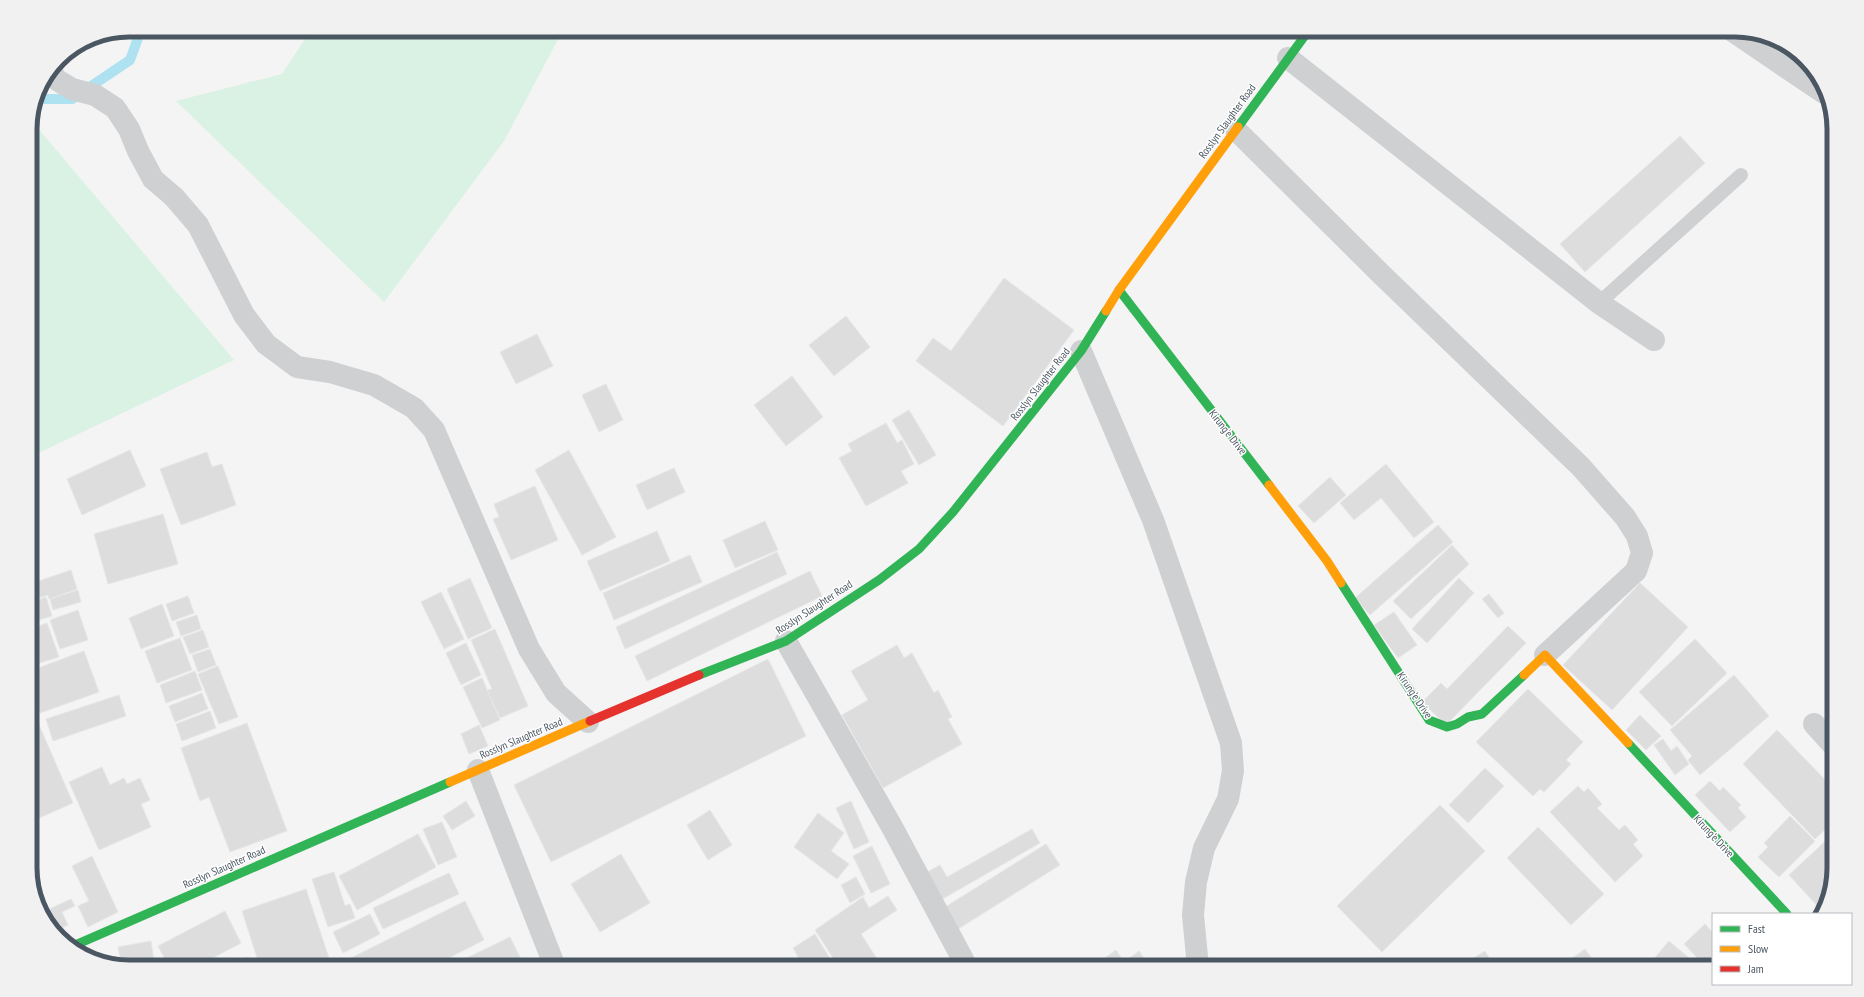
<svg xmlns="http://www.w3.org/2000/svg" width="1864" height="997" font-family="'PT Sans Narrow',sans-serif">
<style>
.green{fill:#d9f2e3}
.lines{fill:none;stroke-linecap:round;stroke-linejoin:round}
.stream{stroke:#aee2f0;stroke-width:10}
.building{fill:#ddddde;stroke:#e5e6e7}
.lane{stroke:#ced0d2;stroke-width:14}
.street{stroke:#ced0d2;stroke-width:22}
.fast{stroke:#30b455;stroke-width:9}
.slow{stroke:#ff9f0a;stroke-width:9}
.jam{stroke:#e5322d;stroke-width:9}
.labels{text-anchor:middle;dominant-baseline:central;stroke-width:3;stroke-linejoin:round;paint-order:stroke}
.street-label{font-size:11px;fill:#4a5661;stroke:#fff}
.rim{fill:none;stroke:#4a5661;stroke-width:5}
</style>
<rect width="100%" height="100%" fill="#f4f4f4"/>
<!-- green -->
<path class="green" d="M311,30H563L504,141L384,302L176,101L282,74Z
M31,120L234,360L30,457V123Z"/>
<g class="lines">
<!-- stream -->
<path class="stream" d="M36,99H72L130,60L141,30"/>
</g>
<!-- building -->
<path class="building" d="M1680,136L1705,163L1585,272L1560,244Z
M1004,278L1074,330L1003,426L916,361L933,338L951,351Z
M846,316L870,347L834,376L809,345Z
M537,334L553,366L516,384L500,352Z
M792,376L823,417L786,446L754,405Z
M606,384L623,420L599,432L582,395Z
M909,410L936,455L919,465L892,420Z
M886,423L897,443L902,440L914,464L901,471L908,483L866,506L839,458L852,451L848,444Z
M130,450L146,486L82,515L67,479Z
M569,450L616,537L582,555L535,470Z
M207,452L212,467L222,464L236,505L181,525L160,469Z
M1386,464L1434,522L1414,538L1381,498L1354,520L1340,503Z
M674,468L685,492L647,510L636,485Z
M1330,477L1346,495L1314,523L1298,506Z
M535,486L558,540L511,560L493,519L499,517L494,504Z
M163,514L178,564L108,584L94,534Z
M765,521L778,550L735,568L723,540Z
M1438,525L1453,542L1370,615L1355,598Z
M657,531L670,561L600,591L587,561Z
M1452,545L1469,564L1411,619L1393,601Z
M777,552L787,574L625,649L616,627Z
M690,555L702,582L614,620L603,593Z
M71,570L77,589L49,599L48,595L30,601V584Z
M810,571L822,596L647,681L635,656Z
M470,578L492,628L468,639L447,589Z
M1459,578L1474,593L1427,643L1412,629Z
M1640,583L1688,627L1612,710L1563,665Z
M78,590L81,602L53,610L50,599Z
M441,592L464,639L444,649L421,602Z
M1489,594L1504,613L1498,618L1482,599Z
M188,596L194,613L172,621L166,604Z
M46,597L52,616L30,623V603Z
M162,604L174,636L141,649L129,618Z
M78,610L88,640L60,649L50,620Z
M1394,612L1417,645L1398,658L1374,625Z
M197,615L201,629L181,636L176,622Z
M47,623L59,657L30,666V629Z
M1508,626L1526,643L1446,725L1422,702L1441,683L1447,689Z
M495,629L528,706L500,718L487,690L492,689L471,640Z
M203,630L209,647L190,654L183,637Z
M180,638L192,670L157,683L145,651Z
M1695,639L1727,673L1672,726L1639,692Z
M466,643L481,675L461,685L446,653Z
M897,645L904,658L912,653L934,693L938,690L952,717L948,719L962,744L883,788L842,715L868,700L851,671Z
M210,649L216,665L198,672L192,655Z
M84,651L99,692L40,713L30,686V671Z
M768,659L806,736L551,862L514,785Z
M218,666L238,717L219,724L198,674Z
M195,671L202,690L166,703L160,685Z
M1734,675L1769,716L1700,775L1688,760L1692,756L1670,730Z
M482,678L500,720L482,728L463,687Z
M1528,689L1583,742L1566,760L1571,764L1544,792L1540,789L1533,796L1476,742Z
M202,693L208,709L175,722L169,706Z
M119,695L126,716L53,741L46,719Z
M30,704L73,803L30,822Z
M210,711L216,728L182,741L176,724Z
M1640,715L1661,736L1646,750L1626,730Z
M247,723L287,831L230,852L209,797L200,801L181,748Z
M479,725L488,746L469,754L461,734Z
M1777,730L1834,789V821L1815,839L1743,764Z
M1663,739L1671,751L1677,746L1689,764L1675,775L1654,745Z
M102,767L110,785L124,778L127,784L140,778L150,800L141,804L151,827L99,850L69,782Z
M1485,768L1504,786L1468,823L1449,805Z
M1710,781L1720,791L1723,787L1741,805L1738,808L1746,817L1730,832L1695,795Z
M1578,786L1584,792L1588,788L1602,804L1597,808L1619,830L1625,825L1638,840L1633,844L1643,856L1615,882L1550,812Z
M466,801L475,816L452,830L443,816Z
M851,801L869,842L854,849L836,808Z
M1440,805L1485,851L1382,952L1337,906Z
M710,810L732,845L708,860L687,825Z
M818,813L844,833L831,851L849,864L837,879L794,847Z
M1790,816L1815,841L1779,877L1758,857L1768,847L1764,843Z
M442,822L457,857L438,865L423,829Z
M1538,827L1604,894L1571,925L1507,858Z
M1032,829L1040,843L939,901L924,874L940,865L947,877Z
M1834,833V868L1825,907L1821,910L1789,875Z
M418,834L436,867L357,910L339,876Z
M1046,844L1060,865L955,931L942,909Z
M872,846L890,884L871,893L853,856Z
M621,854L650,903L600,932L571,884Z
M92,856L118,912L88,927L78,906L89,901L72,866Z
M334,872L345,906L350,904L355,918L328,927L312,879Z
M449,873L459,894L383,929L373,908Z
M856,877L865,894L850,903L841,885Z
M306,889L332,967H260L242,911Z
M888,896L897,910L861,934L879,962L871,967H839L815,930L863,897L869,908Z
M71,899L75,906L62,912L68,925L55,931L47,923L43,912Z
M465,901L484,940L431,967H343L341,963Z
M225,911L241,943L196,967H169L158,946Z
M370,914L380,934L343,953L333,932Z
M1705,924L1713,933V967H1706L1684,944Z
M815,934L835,967H804L793,948Z
M510,937L525,967H448Z
M151,941L155,967H129L116,964L121,963L118,947Z
M1669,941L1696,964L1694,967H1647Z
M1585,949L1598,967H1560Z
M1116,950L1124,962L1139,951L1150,967H1092Z
M1485,951L1495,967H1462L1461,966Z
M247,957L252,967H228Z"/>
<g class="lines">
<!-- lane -->
<path class="lane" d="M1599,303L1741,175"/>
<!-- street -->
<path class="street" d="M1731,30L1824,93
M1288,58L1599,303L1654,340
M51,72L57,80L72,89L95,95L115,108L129,129L138,151L153,179L174,197L198,225L244,315L266,344L297,367L330,372L374,385L414,408L434,430L529,649L556,693L588,722
M1236,130L1382,275L1581,467L1625,517L1637,536L1642,553L1636,571L1545,655
M1081,351L1153,520L1231,743L1233,771L1228,799L1204,848L1196,882L1193,915L1198,967
M786,641L892,827L967,967
M1814,724L1834,746
M478,770L555,967"/>
<!-- fast -->
<path class="fast" d="M1238,127L1309,30
M1119,290L1269,485
M1341,583L1429,720L1447,727L1457,724L1468,717L1482,714L1524,675
M699,675L786,641L879,580L919,549L953,512L1081,351L1106,311
M1628,743L1787,914
M73,946L450,782"/>
<!-- slow -->
<path class="slow" d="M1106,311L1119,290L1238,127
M1269,485L1327,561L1341,583
M1524,675L1545,655L1628,743
M450,782L590,721"/>
<!-- jam -->
<path class="jam" d="M590,721L699,675"/>
</g>
<g class="labels">
<!-- street labels -->
<g class="street-label">
<text transform="translate(1227 121) rotate(-54)">Rosslyn Slaughter Road</text>
<text transform="translate(1040 384) rotate(-52)">Rosslyn Slaughter Road</text>
<text transform="translate(1228 432) rotate(52)">Kirung'e Drive</text>
<text transform="translate(814 607) rotate(-33)">Rosslyn Slaughter Road</text>
<text transform="translate(1415 695) rotate(56)">Kirung'e Drive</text>
<text transform="translate(521 738) rotate(-23)">Rosslyn Slaughter Road</text>
<text transform="translate(1714 836) rotate(47)">Kirung'e Drive</text>
<text transform="translate(224 867) rotate(-24)">Rosslyn Slaughter Road</text>
</g>
</g>
<!-- crop -->
<path d="M0 0H1864V997H0ZM129 37H1735A92 92 0 0 1 1827 129V868A92 92 0 0 1 1735 960H129A92 92 0 0 1 37 868V129A92 92 0 0 1 129 37Z" fill="#f1f1f2" fill-rule="evenodd"/>
<path class="rim" d="M129 37H1735A92 92 0 0 1 1827 129V868A92 92 0 0 1 1735 960H129A92 92 0 0 1 37 868V129A92 92 0 0 1 129 37Z"/>
<!-- legend -->
<rect x="1712" y="913" width="140" height="72" fill="#ffffff" stroke="#b7bbc0"/>
<rect x="1720" y="926" width="20" height="6" fill="#30b455" stroke="#b7bbc0"/>
<text x="1748" y="933" font-size="12" fill="#4a5661">Fast</text>
<rect x="1720" y="946" width="20" height="6" fill="#ff9f0a" stroke="#b7bbc0"/>
<text x="1748" y="953" font-size="12" fill="#4a5661">Slow</text>
<rect x="1720" y="966" width="20" height="6" fill="#e5322d" stroke="#b7bbc0"/>
<text x="1748" y="973" font-size="12" fill="#4a5661">Jam</text>
</svg>
